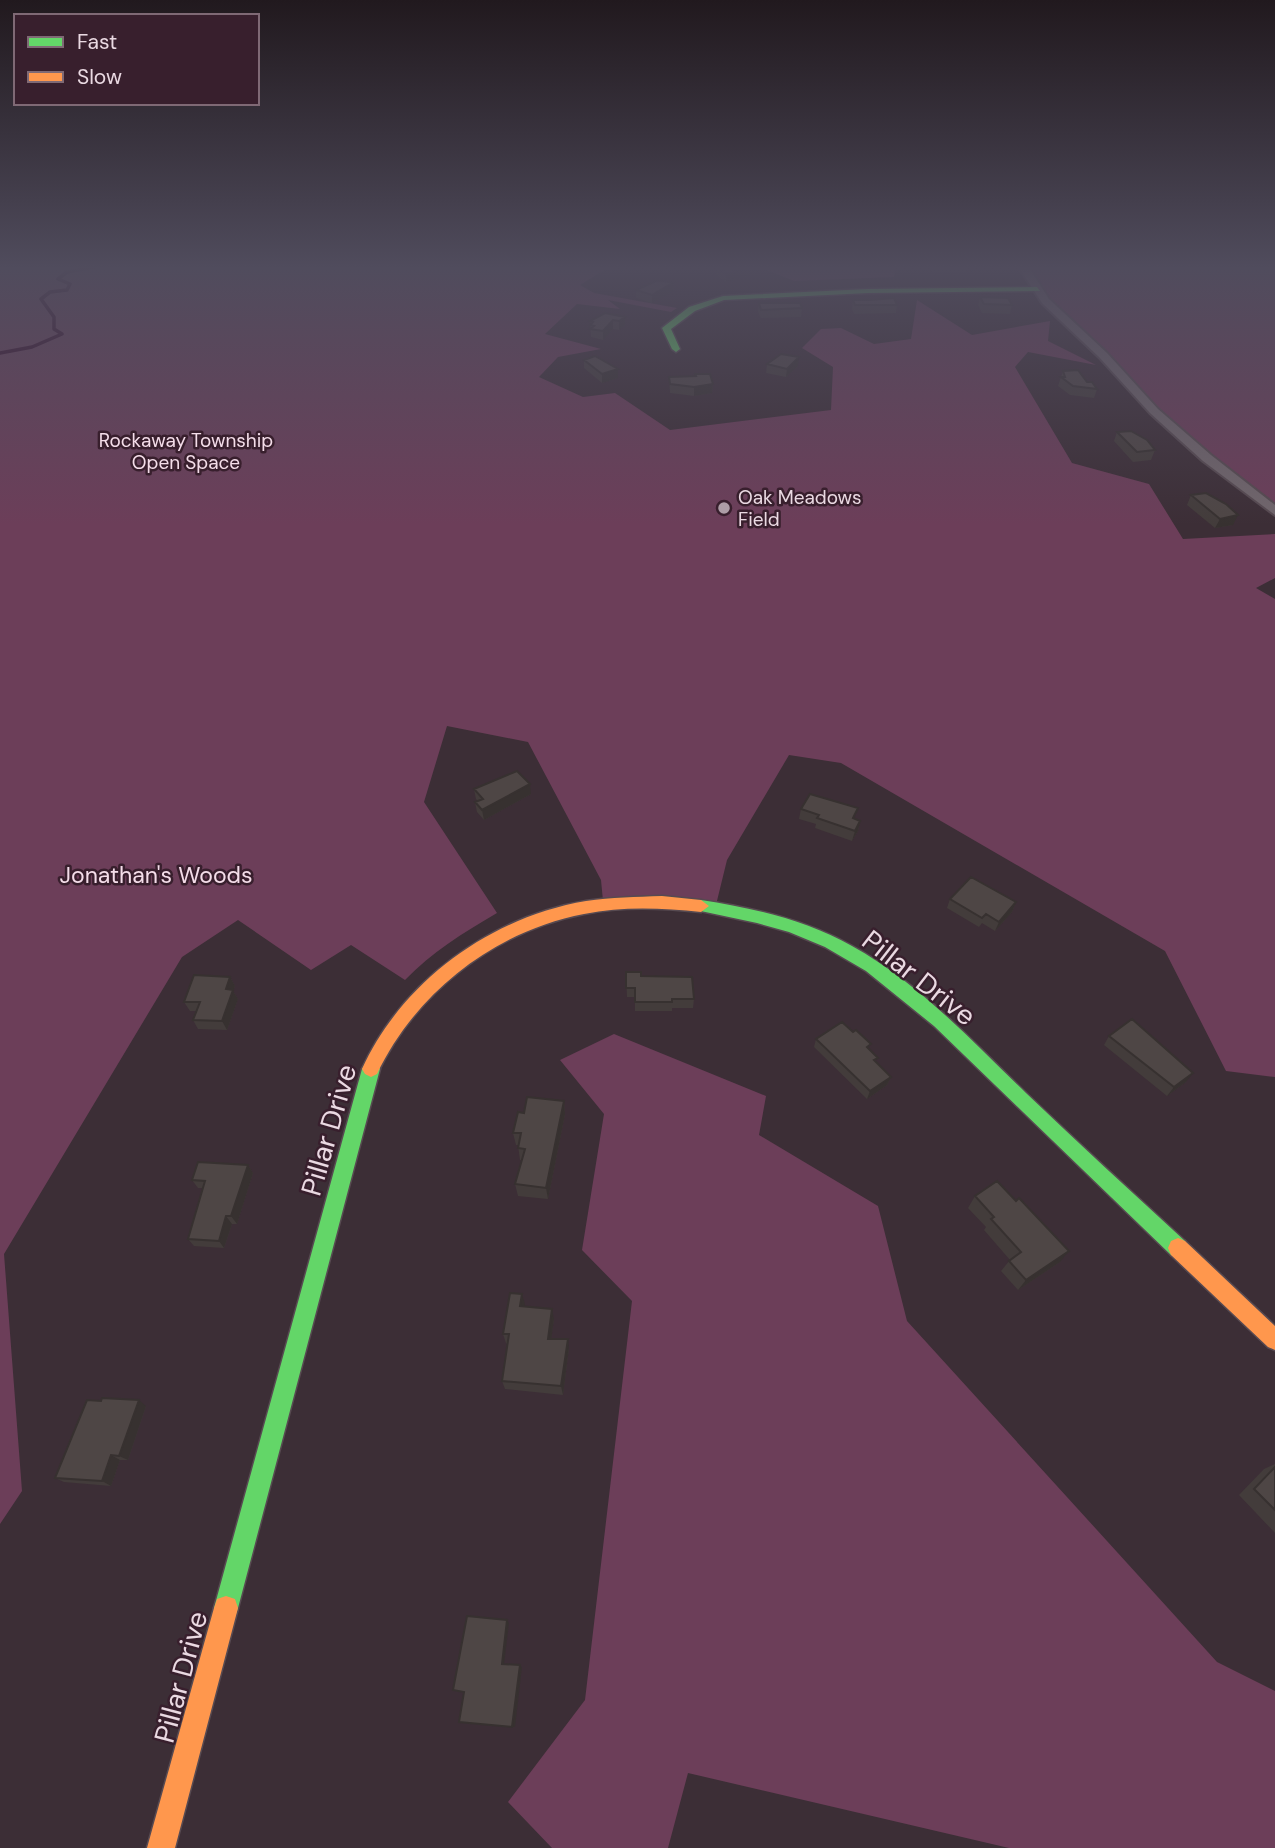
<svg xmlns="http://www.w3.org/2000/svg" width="1275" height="1848" font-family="'DM Sans',sans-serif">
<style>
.green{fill:#6c3e59}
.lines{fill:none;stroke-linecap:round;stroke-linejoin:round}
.stream{stroke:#340424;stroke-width:3.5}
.street-casing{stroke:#574a51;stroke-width:4}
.fast-casing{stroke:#574a51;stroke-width:3}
.slow-casing{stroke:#574a51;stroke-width:3}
.street{fill:#71666c;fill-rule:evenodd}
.fast{fill:#63d668;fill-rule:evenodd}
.slow{fill:#ff974d;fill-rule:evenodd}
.wall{fill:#433c3b}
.shaded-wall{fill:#373130}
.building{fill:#4e4645;stroke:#373130;stroke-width:2}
.poi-dot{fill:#ad9da6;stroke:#381f2d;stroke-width:2.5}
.labels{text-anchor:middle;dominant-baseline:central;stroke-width:5;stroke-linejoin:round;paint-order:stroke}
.far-park-label{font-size:19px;fill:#f4dde9;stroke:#381f2d}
.far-poi-label{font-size:19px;fill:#ead9e2;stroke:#381f2d;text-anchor:start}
.park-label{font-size:23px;fill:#f4dde9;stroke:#381f2d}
.near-street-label{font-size:28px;fill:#ead9e2;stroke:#381f2d}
</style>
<rect width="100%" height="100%" fill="#3c2e36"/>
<!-- green -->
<path class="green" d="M0,266H631L606,269L580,285L594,293L677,308L671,312L608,300L620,309L577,304L545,334L601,349L558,357L539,377L583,397L615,393L670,430L831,410L833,367L802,348L821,329L841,328L874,344L911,339L917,300L972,335L1050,321L1048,341L1096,365L1028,352L1015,367L1072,463L1149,484L1183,539L1275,534V578L1256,588L1275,599V1077L1226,1071L1165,951L841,763L789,755L727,860L715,909L603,901L601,880L528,742L447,726L424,802L497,913C463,933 432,952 405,980L351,945L311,970L238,920L182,957L4,1254L22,1491L0,1524Z
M757,266H896L894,277L794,281Z
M1021,266H1275V503L1202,460L1031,284Z
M614,1034L766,1096L759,1135L878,1206L907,1321L1217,1662L1275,1691V1848H1009L688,1773L668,1848H552L508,1802L585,1700L632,1301L582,1250L604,1114L560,1060Z"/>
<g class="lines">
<!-- stream -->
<path class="stream" d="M0,353L32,347L62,334L54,329V317L41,299L50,292L67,290L70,284L58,279L67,272L99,266"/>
<defs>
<path id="street" d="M1018,266H1028L1049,299L1107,353L1158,409L1211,455L1275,505V515L1203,461L1150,413L1099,357L1042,303Z"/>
<path id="fast" d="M1037,287L1040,291L868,293L724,300L695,311L671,329L680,349L676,352L672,349L662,328L689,307L723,296L868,289Z
M701,900C753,908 806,920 852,946C919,983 972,1041 1026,1093C1078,1143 1132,1192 1185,1241L1188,1248L1185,1255L1178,1258L1171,1255L934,1026L866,971L825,947L789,932L757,923L696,910L693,906L696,902Z
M371,1061L377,1064L380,1069L238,1608L235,1617L226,1620L217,1617L214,1608L362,1069L365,1064Z"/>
<path id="slow" d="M662,896L701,900L709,906L701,912C662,908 623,906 584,914C495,931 416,992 377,1074L371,1077L365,1074L362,1069C402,981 491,917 586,901C612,897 636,897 662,896Z
M1178,1238L1185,1241L1275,1326V1350L1268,1347L1171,1255L1168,1248L1171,1241Z
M226,1596L235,1599L238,1608L175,1848H147L214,1608L217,1599Z"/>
</defs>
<!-- street casing -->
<use href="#street" class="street-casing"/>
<!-- fast casing -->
<use href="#fast" class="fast-casing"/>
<!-- slow casing -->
<use href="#slow" class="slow-casing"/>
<!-- street -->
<use href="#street" class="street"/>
<!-- fast -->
<use href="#fast" class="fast"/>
<!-- slow -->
<use href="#slow" class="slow"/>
</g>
<!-- wall -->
<path class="wall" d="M930,266H967L965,273H932Z
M717,267L755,275L736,278V280L726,282L716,275Z
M674,282L673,291L652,303L636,298V290Z
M980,297L1012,305L1010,314L982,313L978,305Z
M853,300L897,305L896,313L854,314L852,309Z
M759,303L802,308L801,317L761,318L758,312Z
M625,317V325L619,330L613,329L603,340L591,337L590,321Z
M584,360L618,378L602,383L584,368Z
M767,364L798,366L786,377L766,373Z
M1063,371L1087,382L1097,389L1094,398L1070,395L1058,386Z
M669,377L713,384L712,393L694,396L670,393Z
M1117,432L1155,450L1151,460L1133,462L1114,441Z
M1191,495L1233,525L1215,528L1187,505Z
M474,789L531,794L484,820L477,812L475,802L478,801L476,799Z
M801,809L860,821L858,831L852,841L815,828L816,824L799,819Z
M950,899L1016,902L1012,912L995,931L982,923L979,927L947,908Z
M626,972L641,976L694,999L693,1008H672V1011H635V997H627Z
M230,977L235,986L233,991L238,999L227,1030L198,1029L193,1020L196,1011H190L184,1002Z
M1109,1036L1186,1082L1167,1096L1104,1045Z
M816,1039L869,1049L876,1062L891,1077L887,1085L867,1099L814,1047Z
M564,1101L565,1114L548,1199L518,1196L515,1184L522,1160H520L518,1145H516L513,1133L524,1113Z
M248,1165L253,1173L237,1224H232L224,1248L194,1246L188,1239L203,1188H198L192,1180Z
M975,1196L1060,1262L1018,1290L1001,1271L1010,1260L984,1230L986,1227L968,1208Z
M522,1294L524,1306L554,1319L551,1339L569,1348L563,1395L505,1389L502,1381L507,1344L506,1343L503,1334Z
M101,1401L146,1406L128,1460H120L111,1486L64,1482L55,1478Z
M1275,1464V1533L1239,1495L1264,1469Z"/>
<!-- shaded-wall -->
<path class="shaded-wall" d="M756,267L755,275L736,278V280L726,282V274L734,270Z
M674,282L673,291L652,303V295Z
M625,317V325L619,330V321Z
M613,320V329L603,340V331Z
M799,357L798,366L786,377L787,369Z
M618,369V378L602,383V374Z
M713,384L712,393L694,396V387Z
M1238,515L1233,525L1215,528L1220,519Z
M530,784L531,794L484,820L482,810Z
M860,821L858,831L852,841L855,831Z
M1016,902L1012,912L995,931L999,922Z
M230,977L235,986L233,991L238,999L227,1030L222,1021L226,989Z
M1193,1073L1186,1082L1167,1096L1174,1087Z
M891,1077L887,1085L867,1099L870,1091Z
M564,1101L565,1114L548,1199L546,1188Z
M248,1165L253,1173L237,1224L231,1216Z
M226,1216L232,1224L224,1248L219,1241Z
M1069,1251L1060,1262L1018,1290L1026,1280Z
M522,1294L525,1304L523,1316L520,1306Z
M552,1309L554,1319L550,1348L548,1339Z
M568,1339L569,1348L563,1395L561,1386Z
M139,1400L146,1406L128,1460L119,1456Z
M111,1455L120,1460L111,1486L102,1481Z
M507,1620L509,1623L504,1665L502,1664Z
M520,1665L522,1667L515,1727H512Z"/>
<!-- building -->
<path class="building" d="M721,266H755L756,267L734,270L736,272L726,274L717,267Z
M656,281L674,282L652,295L636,290Z
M980,297L1008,298L1012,305L984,304Z
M894,298L897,305H855L853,300H870Z
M759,303H800L802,308L761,310Z
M605,313L625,317L619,321L613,320L603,331L590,329L594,326L590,325L593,322L590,321Z
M781,354L799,357L787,369L767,364Z
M595,356L618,369L602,374L584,360Z
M1078,370L1087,382H1092L1097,389L1073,386L1061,377H1065L1063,371Z
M695,374H710L713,384L694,387L670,384L669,377L696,376Z
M1131,431L1147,440L1155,450L1137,452L1117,432Z
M1206,493L1226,504L1238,515L1220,519L1191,495Z
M517,771L530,784L482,810L475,802L483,799L474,789Z
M810,794L858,808L853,818L860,821L855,831L817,818L819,815L801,809Z
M971,877L1016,902L999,922L986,914L982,918L950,899Z
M626,972H641V976L692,977L694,999H672V1002H635V988H626Z
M194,975L230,977L226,989L233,990L222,1021L193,1020L200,1002H184Z
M1132,1019L1193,1073L1174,1087L1109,1036Z
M842,1022L853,1032L856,1030L871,1044L867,1047L878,1058L874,1060L891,1077L870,1091L816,1039Z
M527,1097L564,1101L546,1188L515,1184L525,1149L518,1148L521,1133H513L518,1112L524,1113Z
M198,1162L248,1165L231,1216H226L219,1241L188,1239L205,1181L192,1180Z
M997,1181L1016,1201L1019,1198L1069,1251L1026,1280L1009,1261L1021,1252L991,1219L994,1217L975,1196Z
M510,1293L522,1294L520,1306L552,1309L548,1339H568L561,1386L502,1381L509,1334H503Z
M102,1398L139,1400L119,1456L111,1455L102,1481L55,1478L87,1400L101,1401Z
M1275,1467V1510L1254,1489Z
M467,1616L507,1620L502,1664L520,1665L512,1727L459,1722L464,1692L453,1690Z"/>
<!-- sky -->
<linearGradient id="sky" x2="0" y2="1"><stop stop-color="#21191e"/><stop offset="0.51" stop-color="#504c5d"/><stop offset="1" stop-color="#504c5d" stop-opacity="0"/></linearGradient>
<rect width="1275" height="525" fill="url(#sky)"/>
<!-- markers -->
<circle class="poi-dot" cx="724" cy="508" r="7"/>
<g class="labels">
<!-- far-park labels -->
<g class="far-park-label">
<text x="186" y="440">Rockaway Township<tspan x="186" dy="22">Open Space</tspan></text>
</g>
<!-- far-poi labels -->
<g class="far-poi-label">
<text x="738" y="497">Oak Meadows<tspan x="738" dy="22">Field</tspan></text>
</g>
<!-- park labels -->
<g class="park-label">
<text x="156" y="875">Jonathan's Woods</text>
</g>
<!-- near-street labels -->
<g class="near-street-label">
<text transform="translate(919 978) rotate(38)">Pillar Drive</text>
<text transform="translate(329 1130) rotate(-74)">Pillar Drive</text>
<text transform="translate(181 1677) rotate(-75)">Pillar Drive</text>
</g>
</g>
<!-- legend -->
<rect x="14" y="14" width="245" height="91" fill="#381f2d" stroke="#7f6975" stroke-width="2"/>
<rect x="28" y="37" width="35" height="10" fill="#63d668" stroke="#7f6975" stroke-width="2"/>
<text x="77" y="49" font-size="21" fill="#ead9e2">Fast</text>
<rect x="28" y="72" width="35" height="10" fill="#ff974d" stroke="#7f6975" stroke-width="2"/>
<text x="77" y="84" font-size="21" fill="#ead9e2">Slow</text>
</svg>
